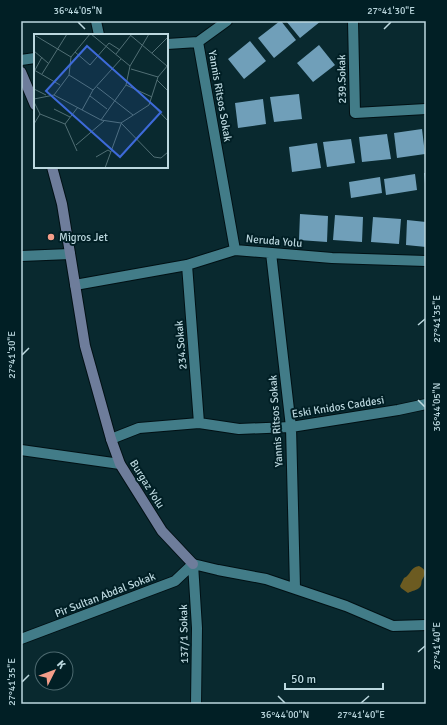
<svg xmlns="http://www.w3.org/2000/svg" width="447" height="725" font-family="Signika,sans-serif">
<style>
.water{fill:#6c5b21}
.building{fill:#709fb9}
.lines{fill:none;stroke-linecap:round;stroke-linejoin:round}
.street-casing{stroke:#011014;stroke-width:12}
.secondary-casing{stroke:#011014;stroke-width:12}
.street{stroke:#427c88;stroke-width:10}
.secondary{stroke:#6e7d9b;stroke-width:10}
.ticks{fill:none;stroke:#bcd8df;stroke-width:1.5}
.poi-dot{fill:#f49e8a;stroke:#011f25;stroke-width:1.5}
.labels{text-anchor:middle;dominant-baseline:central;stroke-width:4;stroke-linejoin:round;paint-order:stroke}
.street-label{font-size:11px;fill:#bcd8df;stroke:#011f25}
.poi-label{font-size:11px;fill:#bcd8df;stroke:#011f25;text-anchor:start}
.inset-road{fill:none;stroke:#516f75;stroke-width:1}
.view{fill:#3d6ad9;fill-opacity:0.15;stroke:#3d6ad9;stroke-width:2}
.inset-edge{fill:none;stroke:#bcd8df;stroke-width:2}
.neatline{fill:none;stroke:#bcd8df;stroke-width:1.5}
.ticks-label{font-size:10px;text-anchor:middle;fill:#bcd8df}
</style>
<rect width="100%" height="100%" fill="#09292f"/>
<!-- water -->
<path class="water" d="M419,566C427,570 426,574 422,580C421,582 422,585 420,587C418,590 411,591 408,593L401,588L400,586L404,578C411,575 410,567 419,566Z"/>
<!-- building -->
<path class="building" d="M280,21H281L296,40L274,58L258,38Z
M286,21H321L300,38Z
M250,41L266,61L244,79L228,59Z
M319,45L335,65L313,82L297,63Z
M299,94L302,119L274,122L270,97Z
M263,99L266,124L238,128L235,103Z
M422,129L425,154L397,158L394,133Z
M387,134L391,159L362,162L359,137Z
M351,139L355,163L327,167L323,142Z
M317,143L321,168L292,172L289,147Z
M424,173H426V184H425Z
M415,174L417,190L386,195L384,179Z
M380,177L382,193L351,198L349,182Z
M300,214L328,216L327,242L299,240Z
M335,215L363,217L362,242L333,240Z
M373,217L401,219L399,244L371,242Z
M407,220L426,222V247L406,245Z"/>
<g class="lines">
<defs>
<path id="street" d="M96,21L99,35
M353,21L355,113L426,109
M198,42L235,250
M167,44L198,42L227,21
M21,60L35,58
M271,253L291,427L295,588
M21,256L70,254
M187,265L199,423
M75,285L187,265L235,250L332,258L426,261
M111,439L139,428L199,423L239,429L291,427L398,410L426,404
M21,450L120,464
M193,564L218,570L266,579L346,606L393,626L426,625
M193,564L197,628L196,704
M21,639L175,581L193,564"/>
<path id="secondary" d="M21,72L35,105
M52,167L62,204L85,346L111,439L120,464L162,531L193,564"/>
</defs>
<!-- street casing -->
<use href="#street" class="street-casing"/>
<!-- secondary casing -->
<use href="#secondary" class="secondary-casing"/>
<!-- street -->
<use href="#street" class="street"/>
<!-- secondary -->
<use href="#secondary" class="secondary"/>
</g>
<!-- ticks -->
<path class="ticks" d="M78,22L85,29M384,29L391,22M418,325L425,319M22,355L29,348M418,400L425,407M418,652L425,646M22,682L29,675M278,696L285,703M361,703L369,696"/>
<!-- markers -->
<circle class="poi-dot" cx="51" cy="237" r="4"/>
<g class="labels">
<!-- street labels -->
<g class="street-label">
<text transform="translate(342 79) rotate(-91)">239.Sokak</text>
<text transform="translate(220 96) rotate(80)">Yannis Ritsos Sokak</text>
<text transform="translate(274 241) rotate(5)">Neruda Yolu</text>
<text transform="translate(181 345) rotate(-95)">234.Sokak</text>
<text transform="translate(338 407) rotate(-9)">Eski Knidos Caddesi</text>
<text transform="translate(276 421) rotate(-94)">Yannis Ritsos Sokak</text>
<text transform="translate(147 484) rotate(58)">Burgaz Yolu</text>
<text transform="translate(105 595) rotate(-21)">Pir Sultan Abdal Sokak</text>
<text transform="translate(184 634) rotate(-91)">137/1 Sokak</text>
</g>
<!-- poi labels -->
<g class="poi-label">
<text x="59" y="237">Migros Jet</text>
</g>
</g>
<!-- overview -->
<g transform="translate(34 34)">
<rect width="134" height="134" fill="#09292f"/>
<path class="inset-road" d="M57,0L96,32M95,0L133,32M2,2L37,23M0,17L14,29M41,18L56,31L75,9L86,16M118,19L134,3M82,20L97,1M97,35L124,43M0,36L26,51M1,36L8,23M8,40L33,0M35,41L59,56M123,46L134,57M92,51L118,63M63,53L99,81M0,55L12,61M20,61L35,41L37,23L56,0M56,62L73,75M0,65L20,61L67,86L87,89L115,71L124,43L134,31M0,68L6,80L0,90M116,68L134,87M20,75L36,83M48,76L59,56L87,25M6,80L31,90M67,86L92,51L96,32L115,0M87,89L120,123L127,124L134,118M31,90L43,117M31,90L44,73M42,111L70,87M62,123L74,116L77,118M71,134L87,90"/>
<path class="view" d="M53,12L127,78L86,123L12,57Z"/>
<rect width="134" height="134" class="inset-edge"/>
</g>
<!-- border -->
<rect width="447" height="725" fill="none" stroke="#011f25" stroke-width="44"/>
<!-- north arrow -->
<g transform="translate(54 671) rotate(48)"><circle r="19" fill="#011f25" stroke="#4c696f"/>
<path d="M0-3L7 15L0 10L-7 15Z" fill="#f49e8a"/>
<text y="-6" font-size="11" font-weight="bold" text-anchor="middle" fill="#bcd8df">K</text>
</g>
<!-- scale -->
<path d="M285 683v6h98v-6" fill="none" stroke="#bcd8df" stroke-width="2"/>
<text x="291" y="683" font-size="12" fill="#bcd8df" stroke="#011f25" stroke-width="3" paint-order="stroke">50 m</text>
<rect x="22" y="22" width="403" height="681" class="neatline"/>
<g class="ticks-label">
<text x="78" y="14">36°44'05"N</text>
<text x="391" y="14">27°41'30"E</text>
<text transform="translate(436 319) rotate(-90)" y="4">27°41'35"E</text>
<text transform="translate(11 355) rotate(-90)" y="4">27°41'30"E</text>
<text transform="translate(436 407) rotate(-90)" y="4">36°44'05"N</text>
<text transform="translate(436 646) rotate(-90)" y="4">27°41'40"E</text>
<text transform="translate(11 682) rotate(-90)" y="4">27°41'35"E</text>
<text x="285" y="718">36°44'00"N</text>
<text x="361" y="718">27°41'40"E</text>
</g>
</svg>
